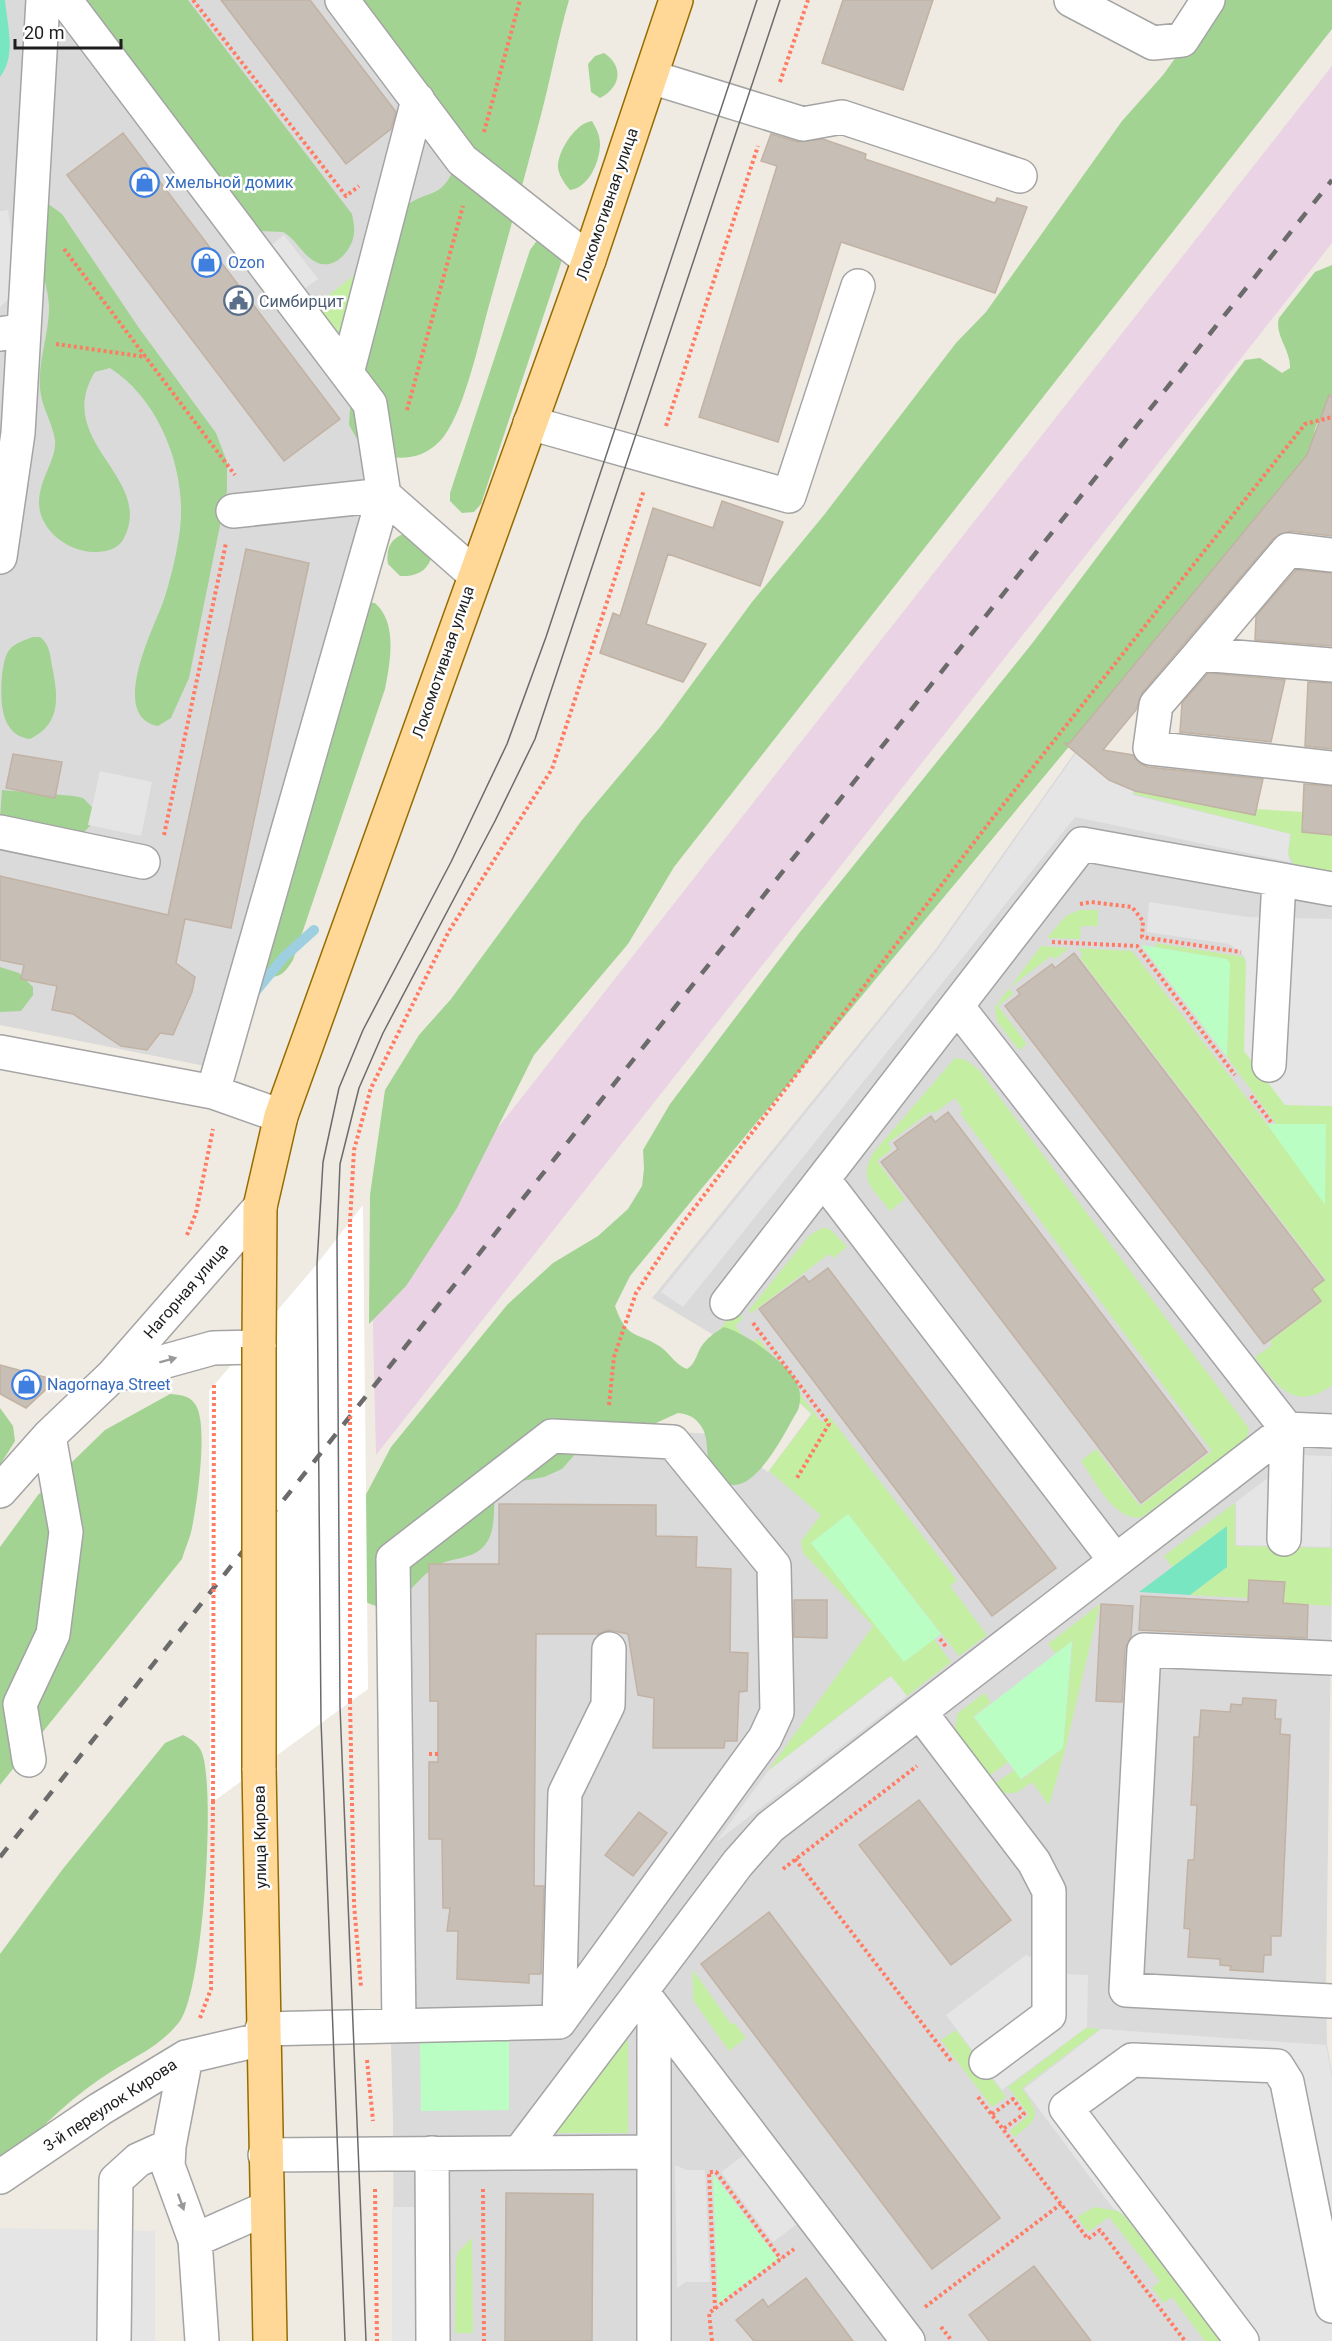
<svg xmlns="http://www.w3.org/2000/svg" width="1332" height="2341" font-family="Roboto,sans-serif">
<style>
.residential{fill:#dbdada}
.industrial{fill:#e9d3e4}
.grass{fill:#c4efa2}
.forest{fill:#a2d392}
.park{fill:#bafec3}
.pitch{fill:#78e6c1}
.parking{fill:#e5e5e5}
.pier{fill:#fff}
.lines{fill:none;stroke-linecap:round;stroke-linejoin:round}
.stream{stroke:#9ecfe1;stroke-width:10}
.building{fill:#c7beb5;stroke:#c2b2a3;stroke-width:1.5}
.minor-casing{stroke:#a4a4a4;stroke-width:36}
.major-casing{stroke:#966c00;stroke-width:36}
.path{stroke:#ff7b63;stroke-width:4;stroke-dasharray:3 3;stroke-linecap:butt}
.minor{stroke:#fff;stroke-width:33}
.major{stroke:#ffd797;stroke-width:33}
.tram{stroke:#6b6b6b;stroke-width:1.5}
.rail{stroke:#6b6b6b;stroke-width:4.5;stroke-dasharray:12 12;stroke-linecap:butt}
.major-bridge-casing{stroke:#966c00;stroke-width:36;stroke-linecap:butt}
.path-bridge{stroke:#ff7b63;stroke-width:4;stroke-dasharray:3 3;stroke-linecap:butt}
.major-bridge{stroke:#ffd797;stroke-width:33}
.oneway{fill:#999}
.labels{text-anchor:middle;dominant-baseline:central;stroke-width:5;stroke-linejoin:round;paint-order:stroke}
.shop-label{font-size:16px;fill:#366cbe;stroke:#fff;text-anchor:start}
.street-label{font-size:16px;fill:#1d1d1d;stroke:#fff}
.service-label{font-size:16px;fill:#4e5e75;stroke:#fff;text-anchor:start}
</style>
<rect width="100%" height="100%" fill="#efebe2"/>
<!-- residential -->
<path class="residential" d="M0,0H520L384,495L220,1069L0,1025Z
M1075,752L1332,835V1571L1326,1986L1327,2044L1332,2072V2341H394L393,2118L377,1557L547,1424L712,1434L768,1472L811,1414L755,1360L652,1298L935,950Z"/>
<!-- industrial -->
<path class="industrial" d="M1332,66V243L376,1455L372,1288Z"/>
<!-- grass -->
<path class="grass" d="M362,269L339,348L310,310Z
M1135,791L1254,814L1256,809L1303,812L1332,835V872L1296,868L1288,854L1291,834L1134,794Z
M1079,910H1098V926H1081L1080,939L1047,938L1066,916Z
M1156,943L1244,957L1285,1105L1332,1106V1385C1295,1413 1277,1386 1255,1357L1272,1345L1270,1341L1322,1302L1313,1289L1326,1279L1080,958L1083,955L1078,948L1132,951L1267,1124L1325,1204L1326,1124H1276L1227,1057L1230,963L1227,959L1155,947Z
M1041,946L1069,948L1055,959L1051,956L1009,988L1013,994L998,1006L1027,1044L1019,1050L997,1021L995,1007Z
M955,1058L966,1060L979,1070L1248,1427L1249,1432L1244,1441L1142,1517C1115,1523 1094,1479 1081,1461L1096,1449L1140,1506L1212,1451L960,1113L963,1110L955,1098L933,1114L931,1111L888,1143L892,1149L877,1161L905,1199L890,1211C873,1188 857,1180 874,1152Z
M822,1228L830,1229L847,1247L833,1258L829,1254L751,1313L749,1310L810,1235Z
M736,1309L743,1318L735,1326L750,1344L758,1338L821,1422L829,1416L957,1580L950,1586L987,1635L959,1656L848,1514L811,1543L904,1662L934,1639L951,1662L907,1696L890,1676L768,1771L873,1626L803,1553L801,1541L821,1515L769,1471L812,1414L756,1360L715,1335Z
M1235,1503V1546L1332,1548L1331,1606L1284,1603L1285,1582L1249,1580L1248,1598L1190,1595L1227,1567L1226,1527L1172,1567L1164,1556Z
M1100,1604L1064,1754L1049,1805L1032,1782L1016,1793H1004L993,1785L1014,1770L1022,1780L1063,1748L1073,1641L1055,1653L1048,1644Z
M984,1693L991,1702L973,1717L1008,1762L988,1777L955,1728L958,1713Z
M693,1970L731,2024L734,2023L746,2038L729,2051L693,2000Z
M1086,2028L1100,2029L1022,2088C1040,2115 1041,2117 1014,2137L1010,2131L1029,2115L1008,2087Z
M956,2030L1006,2097L992,2107L941,2040Z
M628,2032V2133H556L557,2119Z
M1094,2207L1118,2211L1126,2218L1221,2341H1205L1172,2297L1164,2303L1152,2288L1160,2281L1109,2217L1088,2232L1077,2217Z
M472,2238L473,2333H455L456,2260L458,2252Z"/>
<!-- forest -->
<path class="forest" d="M74,0H188L352,214C353,220 355,227 354,233C353,250 333,273 314,261C302,254 296,239 283,232L259,231Z
M351,0H569C558,38 551,77 541,115C524,180 506,244 488,309C479,342 463,417 440,441C418,464 392,459 364,451L349,425L350,408L382,305L406,206C428,189 439,200 453,171Z
M1217,0H1332V29L674,867L628,944L534,1055L457,1208L406,1286L369,1324L370,1195L385,1090L419,1035L451,999L582,820L661,726L752,602L824,515L956,343L986,312L1122,121L1163,75Z
M604,53C624,66 621,87 600,98L591,92L588,64L595,56Z
M592,121C596,128 600,135 600,144C600,161 589,188 570,190C564,183 557,173 558,164C560,148 576,123 592,121Z
M47,203L62,214L139,328L216,433L227,462V491L189,678L171,718L158,726C109,717 152,631 162,605C170,583 177,553 180,529C187,471 160,400 110,368L95,372C52,442 155,477 124,538C118,550 105,552 93,552C71,551 48,536 41,515C32,486 57,463 55,440C53,424 41,406 40,388C38,363 48,336 49,311C50,291 40,272 40,252C40,236 45,219 47,203Z
M538,239L562,248L561,263L481,504L474,512L462,513L450,501V493L530,250Z
M1332,265V408C1310,419 1316,440 1308,459L698,1193L630,1276L615,1306C627,1341 638,1331 662,1348C671,1355 676,1365 687,1369C696,1363 696,1355 701,1347C707,1338 714,1333 724,1327C744,1332 788,1363 797,1383C801,1392 801,1401 798,1410C784,1433 747,1514 715,1474C703,1460 711,1440 701,1426C695,1417 688,1414 678,1413L645,1428L578,1451L562,1469L544,1477L511,1483L495,1496C493,1512 496,1531 485,1545C472,1561 451,1556 435,1567C417,1578 407,1601 384,1606C376,1608 369,1603 362,1600L361,1504L391,1447L507,1305L553,1263L598,1236L628,1209L642,1186L644,1169L643,1150L670,1104L800,932L1034,641L1245,360L1260,358L1282,373L1290,368C1291,350 1274,335 1279,318L1315,272Z
M411,532L433,549C431,569 419,577 400,576L388,564C385,546 393,535 411,532Z
M364,602L375,603C398,623 390,663 385,689L293,960C285,973 277,983 262,971Z
M33,637H40C50,645 50,655 52,666C58,695 62,724 30,739C0,735 0,701 2,674C4,665 4,655 11,648C17,642 25,640 33,637Z
M2,790L74,796L83,798L94,809V822L83,833L0,818Z
M0,967L19,973L33,987V995L21,1011L0,1012Z
M170,1394C180,1395 189,1395 195,1404C209,1422 197,1504 192,1528C190,1538 185,1549 182,1559L0,1785V1547L38,1495L105,1430Z
M0,1408L13,1426L15,1441L0,1465Z
M183,1735C191,1739 199,1744 202,1753C216,1790 203,1991 180,2021C159,2049 128,2059 100,2079C62,2105 32,2137 0,2171V1954L62,1870L165,1743Z"/>
<!-- park -->
<path class="park" d="M1141,945L1227,959L1230,963L1227,1057Z
M1267,1124H1326L1325,1205Z
M848,1514L941,1634L904,1662L811,1543Z
M1072,1641L1063,1748L1021,1779L974,1717Z
M509,2041V2110L421,2111L420,2042Z
M713,2174L778,2259L718,2304Z"/>
<!-- pitch -->
<path class="pitch" d="M0,0H5C7,25 17,55 0,77Z
M1227,1526V1567L1190,1595L1139,1592Z"/>
<!-- parking -->
<path class="parking" d="M8,210L19,283L17,291L0,307V211Z
M284,235L318,279L297,294L264,251Z
M1076,753L1109,780L1133,791V795L1290,834L1288,854L1290,862L1075,817L683,1307L661,1292L936,952Z
M100,771L152,782L141,836L88,825Z
M1149,902L1247,917L1332,919V1106L1285,1105L1244,1051L1246,960L1242,953L1229,944L1147,932Z
M1298,1455L1332,1456L1330,1547L1236,1545V1502Z
M891,1676L907,1696L716,1842L768,1771Z
M1026,1955L1066,1974L1088,1975L1087,2027L1002,2090L946,2015Z
M1101,2029L1326,2045L1332,2076V2341H1222L1127,2217L1113,2208L1024,2089Z
M744,2155L797,2224L773,2242L721,2172Z
M675,2165L687,2170H705L710,2282H686L677,2288Z
M392,2207H422V2341H392Z
M0,2228L155,2231V2341H0Z"/>
<!-- pier -->
<path class="pier" d="M363,1205L368,1689L210,1804L209,1391L317,1264Z"/>
<g class="lines">
<!-- stream -->
<path class="stream" d="M255,992L284,957L314,930"/>
</g>
<!-- building -->
<path class="building" d="M221,0H310L396,112L391,129L346,164Z
M843,0H933L903,90L822,63Z
M123,133L340,419L284,461L67,175Z
M771,134L798,142L823,139L866,154L865,159L995,203L997,198L1027,207L995,293L841,242L778,442L699,417L777,166L761,161Z
M1329,395L1332,396V536L1290,531L1274,538L1142,693L1136,710L1103,750L1133,755L1139,763L1148,767L1263,779L1255,815L1135,791L1109,780L1064,743L1069,744L1307,455Z
M722,501L783,522L760,586L668,554L646,624L706,644L683,682L600,653L613,613L620,616L653,508L713,528Z
M246,549L309,563L231,928L185,919L176,963L195,977L192,992L173,1035L160,1033L147,1050L121,1046L73,1014L52,1010L57,986L21,979L24,965L0,960V876L168,915Z
M1296,570L1332,573V646L1255,640L1256,616Z
M1208,673L1285,680L1271,742L1180,732L1182,703Z
M1308,682L1332,683V749L1305,746Z
M13,754L62,762L55,798L6,788Z
M1304,784L1332,786V835L1302,832Z
M1074,953L1324,1280L1312,1289L1321,1301L1264,1344L1005,1006L1020,994L1017,990L1052,964L1055,968Z
M948,1112L1207,1452L1141,1503L881,1162L898,1149L894,1143L931,1116L935,1122Z
M828,1268L1056,1568L992,1616L759,1309L804,1276L809,1282Z
M0,1365L56,1380L26,1408L0,1394Z
M499,1504L656,1505V1536L697,1537L696,1567L731,1569L730,1652L748,1653L747,1691L739,1692L737,1741H725L724,1748H653L654,1698L638,1695L628,1634L609,1630L598,1634H536L534,1886H544L541,1974H529V1983L457,1979L458,1931H447L450,1908H443L442,1839H429V1762H438V1701H430L429,1564H499Z
M1249,1580L1285,1582L1283,1603L1308,1605L1307,1638L1139,1630L1141,1596L1248,1602Z
M794,1600H827V1638L794,1637Z
M1101,1604L1133,1606L1131,1637L1125,1649L1122,1702L1096,1701Z
M1243,1698L1276,1700L1275,1719H1281L1280,1734L1290,1735L1281,1936H1271V1955H1264L1263,1972L1230,1970L1231,1966L1220,1965V1959L1188,1957L1190,1929L1184,1928L1188,1860H1194L1197,1805H1191L1193,1771L1194,1737H1199L1201,1710L1230,1712L1231,1704L1242,1705Z
M919,1800L1011,1920L951,1965L859,1845Z
M639,1812L667,1833L633,1876L605,1855Z
M769,1912L1000,2218L932,2269L701,1964Z
M506,2193L593,2194L592,2341H505Z
M1034,2266L1091,2341H989L969,2315Z
M806,2278L853,2341H754L736,2320L763,2299L768,2307Z"/>
<g class="lines">
<defs>
<path id="minor" d="M65,0L370,404L384,495L233,511
M342,0L462,160L589,260
M1071,0L1153,43L1182,40L1208,0
M651,77L803,124L842,117L1020,176
M0,334L24,330L43,0
M347,373L418,100
M530,423L789,496L858,286
M1332,555L1288,550L1200,654L1332,665
M0,557L18,433L24,330
M1200,654L1156,705L1150,748L1332,768
M0,832L143,862
M957,1006L1287,1429L1284,1539
M0,1052L213,1092L281,1116
M1269,1065L1279,881
M213,1092L384,495L474,574
M727,1303L823,1179
M112,1376L213,1348L259,1347
M0,1491L49,1436L112,1376L260,1207
M1115,1560L823,1179L1082,844L1332,889
M1332,1658L1144,1650L1126,1990L1332,2001
M920,1712L1034,1862L1049,1891V2015L986,2062
M29,1760L20,1704L53,1634L66,1532L49,1436
M641,1991L908,2341
M399,2025L393,1559L552,1436L673,1442L774,1566L777,1712L765,1738L559,2022
M262,2029L559,2022L565,1793L608,1705L609,1649
M186,2057L169,2146L168,2166L195,2240L202,2341
M432,2153L433,2341
M519,2153L654,2152
M265,2155L519,2153L738,1863L770,1827L1287,1429L1332,1431
M0,2177L100,2109L186,2057L263,2039
M195,2240L267,2208
M114,2341L116,2180L138,2160L169,2146
M654,2341V2009
M1242,2341L1066,2108L1132,2060L1277,2066L1287,2082L1332,2306"/>
<path id="major" d="M259,1347L260,1207L281,1116L589,260L676,0
M259,1768L270,2341"/>
</defs>
<!-- minor casing -->
<use href="#minor" class="minor-casing"/>
<!-- major casing -->
<use href="#major" class="major-casing"/>
<!-- path -->
<path class="path" d="M193,0L346,196L359,186
M780,82L808,0
M484,132L520,0
M64,249L235,475
M56,344L146,357
M407,410L463,206
M666,426L758,146
M164,835L226,543
M1080,904L1091,902L1132,907L1143,921L1142,937L1241,952
M1052,942L1137,946L1235,1075
M1251,1096L1271,1122
M350,1222L354,1150L371,1088L449,931L552,769L644,490
M187,1235L196,1213L213,1129
M753,1323L829,1424L797,1478
M609,1405L614,1357L636,1293L679,1228L992,819L1305,424L1332,417
M940,1639L947,1648
M350,1701L354,1904L361,1987
M429,1754H438
M795,1859L952,2062
M783,1869L917,1766
M200,2018L211,1989L213,1802
M367,2060L373,2121
M978,2097L1088,2239L1100,2230L1185,2341
M992,2114L1013,2099L1024,2114L1003,2129
M375,2189L377,2341
M483,2189L484,2341
M925,2307L1061,2204
M715,2309L709,2172H716L781,2259
M941,2327L952,2341
M712,2341L709,2313L794,2249"/>
<!-- minor -->
<use href="#minor" class="minor"/>
<!-- major -->
<use href="#major" class="major"/>
<!-- tram -->
<path class="tram" d="M345,2341L321,1721L317,1264L323,1162L339,1088L363,1030L451,862L507,744L546,637L757,0
M366,2341L340,1707L337,1239L340,1164L359,1088L383,1033L495,821L535,739L780,0"/>
<!-- rail -->
<path class="rail" d="M0,1857L1332,180"/>
<defs>
<path id="major-bridge" d="M259,1347V1768"/>
</defs>
<!-- major-bridge casing -->
<use href="#major-bridge" class="major-bridge-casing"/>
<!-- path-bridge -->
<path class="path-bridge" d="M350,1701V1222
M213,1802L214,1385"/>
<!-- major-bridge -->
<use href="#major-bridge" class="major-bridge"/>
</g>
<!-- one-way arrows -->
<defs><path id="oneway-solid" d="M-6-.8H1V-3.2L6.5 0L1 3.2V.8H-6Z" transform="scale(1.5)"/></defs>
<g class="oneway">
<use href="#oneway-solid" transform="translate(168 1360) rotate(-15)"/>
<use href="#oneway-solid" transform="translate(181 2202) rotate(70)"/>
</g>
<!-- icons -->
<defs>
<symbol id="shop-ring" viewBox="-11 -11 22 22"><circle r="9.5" fill="#fff" stroke="#3f7fe0" stroke-width="1.5"/><path d="M-5-2.5h2.3a2.7 3.5 0 0 1 5.4 0H5L5.5 6h-11ZM-1.5-2.5h3a1.5 2.3 0 0 0-3 0Z" fill="#3f7fe0"/></symbol>
<symbol id="civic-ring" viewBox="-11 -11 22 22"><circle r="9.5" fill="#fff" stroke="#5c6f8a" stroke-width="1.5"/><path d="M-.6-6.5H3V-4.5H.6V-3L4-1V1h2V6H-6V1h2V-1L-.6-3ZM-1.2 2.5V6h2.4V2.5Z" fill="#5c6f8a"/></symbol>
</defs>
<g fill-rule="evenodd">
<use href="#shop-ring" x="128" y="166" width="33" height="33"/>
<use href="#shop-ring" x="190" y="246" width="33" height="33"/>
<use href="#civic-ring" x="222" y="284" width="33" height="33"/>
<use href="#shop-ring" x="10" y="1368" width="33" height="33"/>
</g>
<g class="labels">
<!-- shop labels -->
<g class="shop-label">
<text x="165" y="182">Хмельной домик</text>
<text x="228" y="262">Ozon</text>
<text x="47" y="1384">Nagornaya Street</text>
</g>
<!-- street labels -->
<g class="street-label">
<text transform="translate(607 204) rotate(-71)">Локомотивная улица</text>
<text transform="translate(443 662) rotate(-71)">Локомотивная улица</text>
<text transform="translate(186 1291) rotate(-49)">Нагорная улица</text>
<text transform="translate(260 1837) rotate(-91)">улица Кирова</text>
<text transform="translate(110 2105) rotate(-33)">3-й переулок Кирова</text>
</g>
<!-- service labels -->
<g class="service-label">
<text x="259" y="301">Симбирцит</text>
</g>
</g>
<!-- scale -->
<path d="M15 39v9h106v-9" fill="none" stroke="#1d1d1d" stroke-width="3"/>
<text x="24" y="39" font-size="18" fill="#1d1d1d" stroke="#ffffff" stroke-width="4.5" paint-order="stroke">20 m</text>
</svg>
